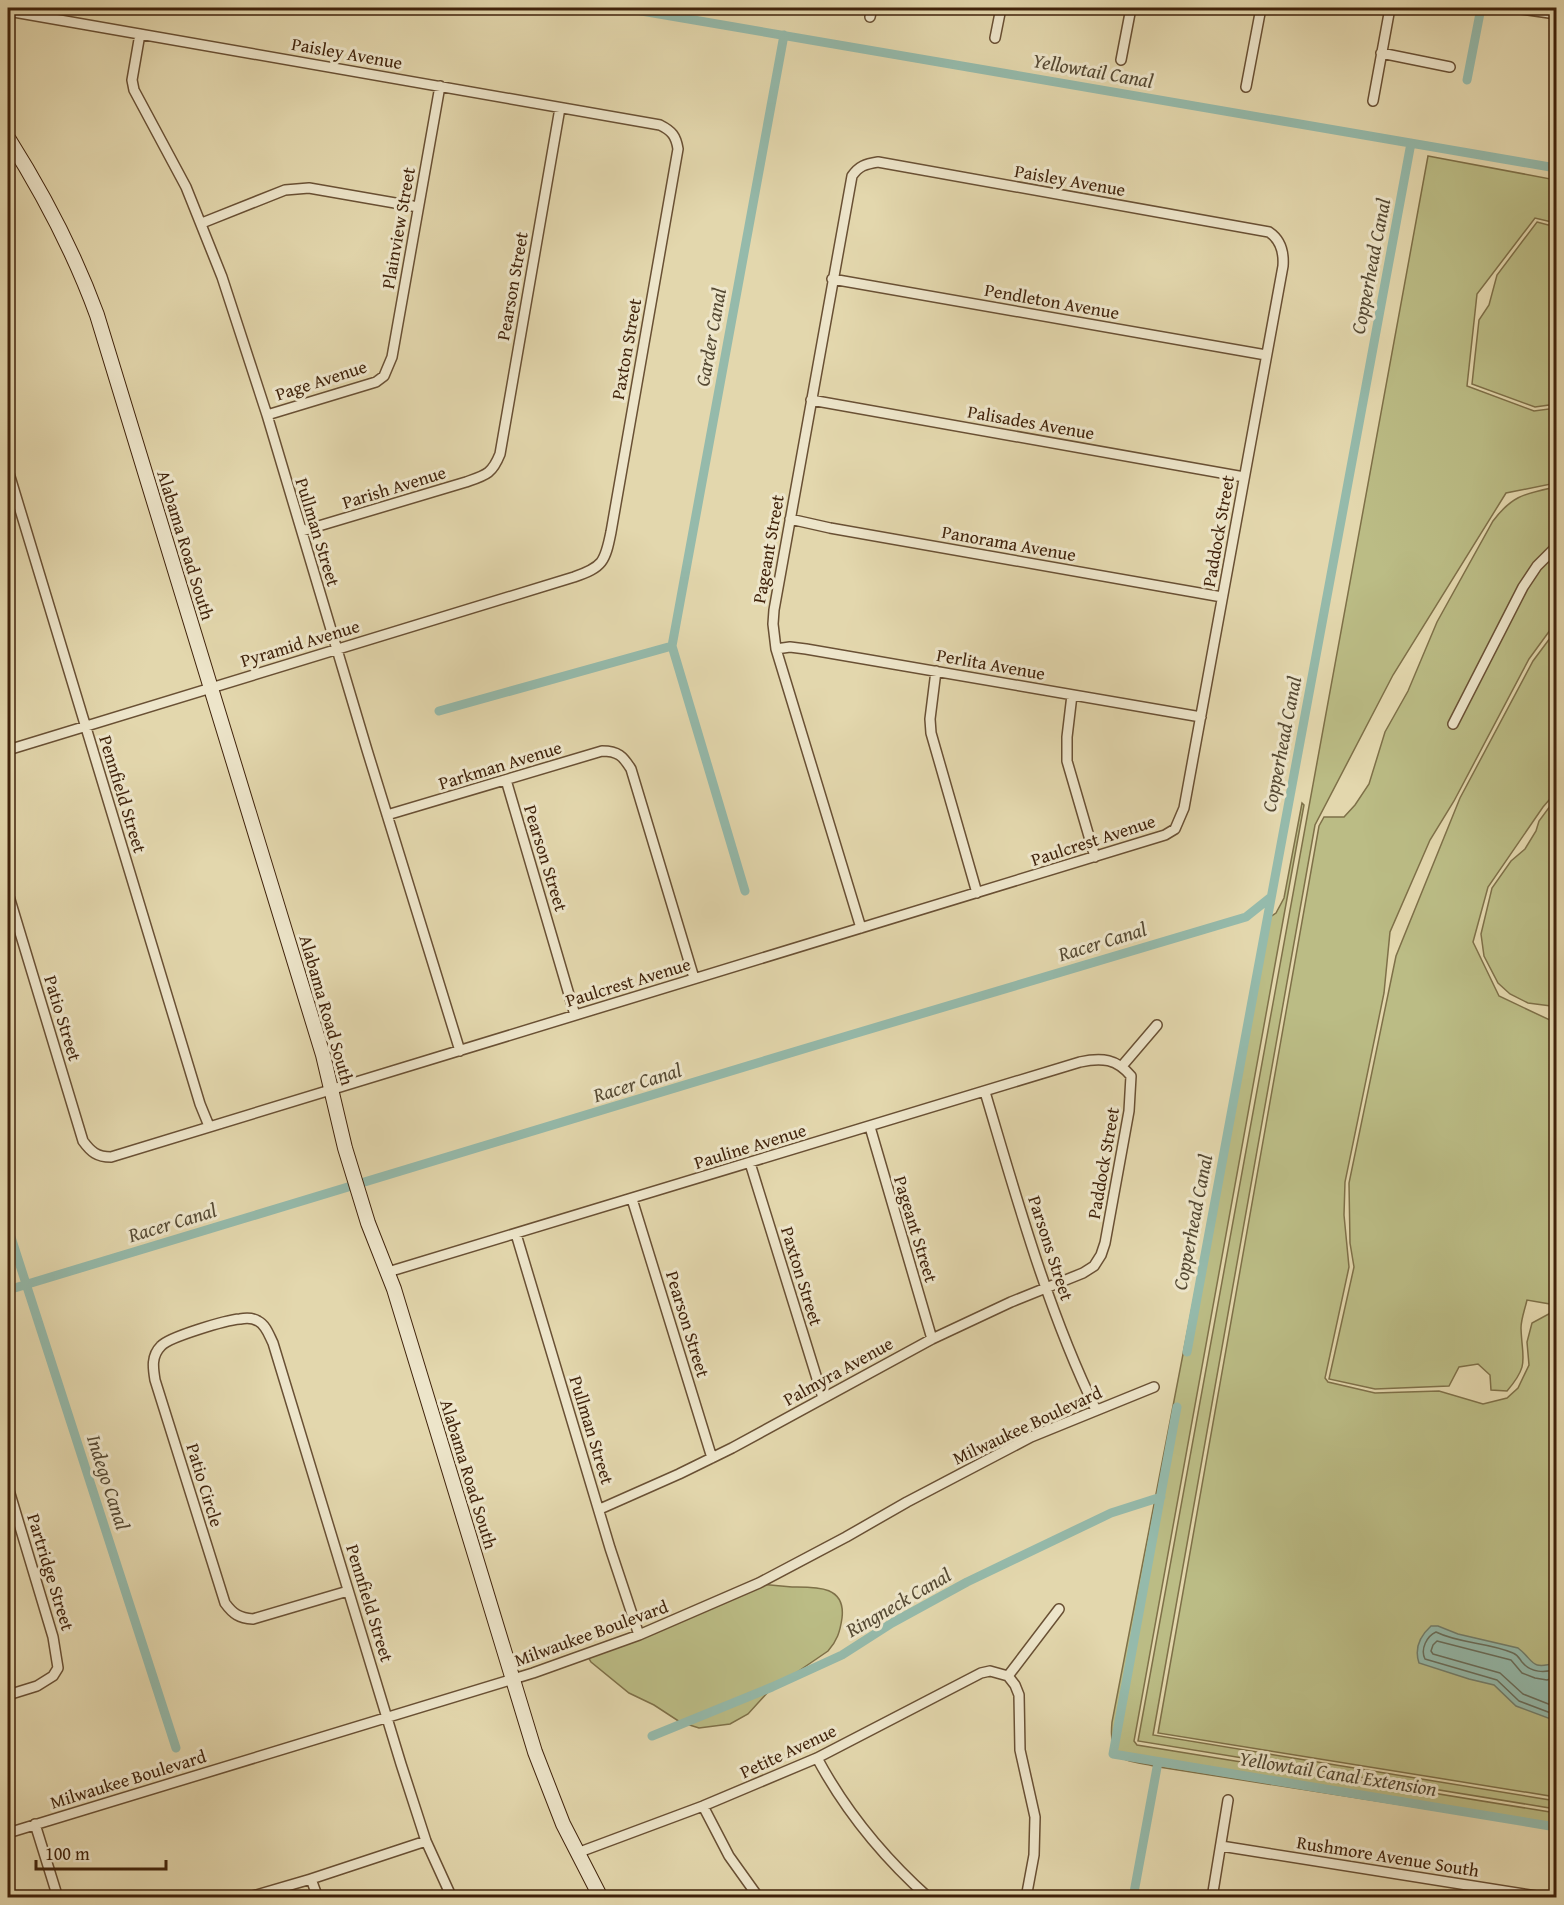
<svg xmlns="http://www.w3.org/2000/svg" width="1564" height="1905" font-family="'Gentium Book Plus',serif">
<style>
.green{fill:#bbbc85;stroke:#7e7048;stroke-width:1.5}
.water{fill:#95baab;stroke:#737e6b;stroke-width:1.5}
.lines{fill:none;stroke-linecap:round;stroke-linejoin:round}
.shore{stroke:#6a6e5b;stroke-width:1.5}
.canal{stroke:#95baab;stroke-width:9}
.street-casing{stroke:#695034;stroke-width:12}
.secondary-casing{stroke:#40230b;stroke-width:16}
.street{stroke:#ede5ca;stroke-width:9}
.secondary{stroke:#ede5ca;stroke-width:14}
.labels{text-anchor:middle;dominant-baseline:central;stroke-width:6;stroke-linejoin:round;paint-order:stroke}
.street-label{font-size:18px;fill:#40230b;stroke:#ede5ca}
.water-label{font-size:20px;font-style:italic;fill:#554933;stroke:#ede5ca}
</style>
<rect width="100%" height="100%" fill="#e3d7ad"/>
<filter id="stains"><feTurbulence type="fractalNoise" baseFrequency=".00333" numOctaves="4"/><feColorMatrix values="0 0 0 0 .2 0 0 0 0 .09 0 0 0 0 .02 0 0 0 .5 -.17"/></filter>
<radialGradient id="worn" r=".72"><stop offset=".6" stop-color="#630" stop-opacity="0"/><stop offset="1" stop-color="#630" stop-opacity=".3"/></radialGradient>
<!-- green -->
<path class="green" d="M1428,156L1556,180V223L1535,218L1477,294L1467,386L1534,411L1556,408V483L1506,493L1393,675L1315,825L1153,1735L1556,1801V1809L1138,1741Z
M1537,222L1556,227V404L1535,407L1472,384L1479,320L1489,305L1497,275Z
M1551,488L1556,489V622L1529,659L1454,801L1430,840L1390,932L1384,993L1345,1182L1344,1215L1349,1267L1325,1378L1328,1382L1375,1393L1439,1391L1483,1404L1507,1398L1518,1388L1529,1365L1527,1342L1532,1323L1556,1310V1797L1158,1733L1319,826L1324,817H1344L1355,805L1369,784L1385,732L1408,691L1437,622L1493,521C1511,497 1523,494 1551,488Z
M1556,630V792L1543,807L1488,887L1473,942L1499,996L1554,1022L1556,1021V1207L1550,1211L1556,1226V1305L1527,1300C1525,1309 1521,1319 1521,1328C1522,1360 1530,1364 1507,1391L1491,1390L1490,1375L1478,1364L1459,1367L1449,1386L1375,1389L1329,1379L1354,1267L1350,1243L1349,1183L1396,956L1460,798L1533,661Z
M1556,798V1004L1551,1006L1528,1003L1510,994L1498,983L1484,956L1481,934L1492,888L1511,861L1525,849L1536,831L1539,821Z
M1302,803L1304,805L1134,1741L1137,1745L1556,1813V1829L1159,1767C1124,1759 1108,1764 1112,1722L1267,919L1276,913L1284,898Z
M760,1584C770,1585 781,1586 792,1587C815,1587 846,1585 842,1618C840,1632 837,1641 828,1651L768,1692L748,1714L730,1724L699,1728L680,1722L654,1705L629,1693L591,1662L587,1655Z"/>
<!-- water -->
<path class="water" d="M1431,1626H1438L1458,1634L1518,1648C1535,1661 1529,1670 1556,1663V1721L1516,1706L1494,1685L1469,1679L1419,1663C1414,1648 1420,1636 1431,1626Z"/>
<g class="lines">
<!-- shore -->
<path class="shore" d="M1556,1669C1545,1673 1531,1673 1522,1662C1519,1658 1518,1655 1513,1653C1488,1642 1460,1644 1436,1632C1427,1636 1420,1649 1425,1659L1497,1680L1519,1701L1556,1715
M1556,1677L1547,1680L1535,1678L1522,1673L1511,1660L1437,1641L1433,1645L1431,1651L1433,1654L1500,1673L1523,1694L1556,1707"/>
<!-- canal -->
<path class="canal" d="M624,8L1556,168
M1467,80L1481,8
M439,711L672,646
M745,891L672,646L784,35
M8,1228L176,1748
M8,1290L820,1044L1246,917L1271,897
M1187,1352L1411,143
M1177,1407L1113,1754L1556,1827
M652,1736L772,1687L842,1655L892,1623L967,1582L1111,1513L1161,1497
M1133,1898L1158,1762"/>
<defs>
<path id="street" d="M1515,8L1556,14
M8,11L660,125C672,131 676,136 678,149L611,532C605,562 603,567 574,577L8,750
M870,17L872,8
M140,34L132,80L134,90L186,187L222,277L267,415L367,750L460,1051
M995,38L1001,8
M1381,53L1450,67
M1121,60L1131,8
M1246,87L1261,8
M1373,101L1390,8
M202,223L285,190L309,188L418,207
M832,279L1266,355
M811,400L1244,477
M267,415L376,382L384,376L392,357L440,86
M8,470L200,1104L209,1126
M790,519L830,528L1222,597
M302,531L466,482C486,475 492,474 500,454L560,108
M776,649L790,647L806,649L1201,717
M936,671L930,719L931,733L977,893
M1072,695L1067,737V761L1095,857
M1453,724L1523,587L1537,566L1556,547
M506,780L575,1015
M387,815L602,751C618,751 623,756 631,769L694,978
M8,893L83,1141C91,1152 97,1157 111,1157L1165,835L1175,829L1184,808L1283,266C1284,252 1281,240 1269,232L878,162C865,164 859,166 852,176L774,610L773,624L776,649L861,928
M1122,1066L1157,1025
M985,1092C1017,1199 1047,1309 1096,1410
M870,1127L932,1339
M750,1163L823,1398
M632,1199L712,1458
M516,1234L610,1548L639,1635
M388,1272L1080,1062C1102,1057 1117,1059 1131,1076L1129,1111L1105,1243L1101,1255L1094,1266L1083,1273L1011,1302L932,1339L732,1448L679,1474L600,1509
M8,1487L53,1637L58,1668L53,1676L37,1686L8,1695
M348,1591L253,1619C239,1618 233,1614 225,1603L155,1380C153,1368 151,1356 161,1346C169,1337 226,1320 240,1319C245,1318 253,1318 258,1321C266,1325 269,1335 273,1343L401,1764L426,1841L452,1898
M1008,1676L1015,1685L1019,1695L1020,1750L1035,1817L1034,1855L1026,1898
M1008,1676L1059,1609
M817,1758C846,1812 883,1857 929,1898
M703,1806L729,1856L759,1898
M35,1824L58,1898
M8,1833L533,1673L639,1635L759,1583L846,1537L907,1502L1031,1437L1154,1387
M1221,1846L1549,1898
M577,1853L703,1806L817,1758L981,1673L990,1671L1008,1676
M311,1879L318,1898
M246,1898L311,1879L426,1841
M1212,1898L1228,1800"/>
<path id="secondary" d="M8,138C44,195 74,252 97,315L323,1055L345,1148L368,1223L394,1289L535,1752L563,1824L601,1898"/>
</defs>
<!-- street casing -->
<use href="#street" class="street-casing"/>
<!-- secondary casing -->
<use href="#secondary" class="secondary-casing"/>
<!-- street -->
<use href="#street" class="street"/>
<!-- secondary -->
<use href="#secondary" class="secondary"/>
</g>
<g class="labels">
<!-- street labels -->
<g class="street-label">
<text transform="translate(347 53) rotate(10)">Paisley Avenue</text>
<text transform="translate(1070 180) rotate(10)">Paisley Avenue</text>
<text transform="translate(398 228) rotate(-80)">Plainview Street</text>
<text transform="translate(512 286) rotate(-80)">Pearson Street</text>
<text transform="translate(1052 301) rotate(10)">Pendleton Avenue</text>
<text transform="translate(626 349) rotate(-80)">Paxton Street</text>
<text transform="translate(321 380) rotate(-18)">Page Avenue</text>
<text transform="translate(1031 422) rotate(10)">Palisades Avenue</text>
<text transform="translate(394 487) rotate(-17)">Parish Avenue</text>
<text transform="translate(1218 531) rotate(-80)">Paddock Street</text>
<text transform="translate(318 532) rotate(73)">Pullman Street</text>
<text transform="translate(1009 543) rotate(10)">Panorama Avenue</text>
<text transform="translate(186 545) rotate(73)">Alabama Road South</text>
<text transform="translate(768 549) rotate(-80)">Pageant Street</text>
<text transform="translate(300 643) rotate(-17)">Pyramid Avenue</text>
<text transform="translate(991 664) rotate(10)">Perlita Avenue</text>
<text transform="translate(500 765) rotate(-17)">Parkman Avenue</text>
<text transform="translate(123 794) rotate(73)">Pennfield Street</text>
<text transform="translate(1093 840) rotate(-18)">Paulcrest Avenue</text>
<text transform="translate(546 858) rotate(73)">Pearson Street</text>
<text transform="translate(628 982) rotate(-17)">Paulcrest Avenue</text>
<text transform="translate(327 1010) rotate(74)">Alabama Road South</text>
<text transform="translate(63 1018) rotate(73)">Patio Street</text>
<text transform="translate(750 1146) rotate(-17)">Pauline Avenue</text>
<text transform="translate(1103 1163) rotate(-80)">Paddock Street</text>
<text transform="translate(916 1229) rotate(73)">Pageant Street</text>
<text transform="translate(1051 1248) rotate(72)">Parsons Street</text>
<text transform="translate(802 1276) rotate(73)">Paxton Street</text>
<text transform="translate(688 1324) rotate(73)">Pearson Street</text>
<text transform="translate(838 1371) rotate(-29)">Palmyra Avenue</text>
<text transform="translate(1027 1425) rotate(-25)">Milwaukee Boulevard</text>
<text transform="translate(592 1430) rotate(73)">Pullman Street</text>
<text transform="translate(469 1474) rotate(73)">Alabama Road South</text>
<text transform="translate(205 1485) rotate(73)">Patio Circle</text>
<text transform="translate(51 1572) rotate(73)">Partridge Street</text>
<text transform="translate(370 1603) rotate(73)">Pennfield Street</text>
<text transform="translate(591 1633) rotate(-20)">Milwaukee Boulevard</text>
<text transform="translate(788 1751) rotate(-25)">Petite Avenue</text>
<text transform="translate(128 1779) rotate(-17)">Milwaukee Boulevard</text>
<text transform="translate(1388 1856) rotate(9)">Rushmore Avenue South</text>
</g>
<!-- water labels -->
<g class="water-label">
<text transform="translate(1093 70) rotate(10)">Yellowtail Canal</text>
<text transform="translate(1370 266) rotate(-79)">Copperhead Canal</text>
<text transform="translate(710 337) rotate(-80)">Garder Canal</text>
<text transform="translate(1281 744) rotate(-79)">Copperhead Canal</text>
<text transform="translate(1102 941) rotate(-17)">Racer Canal</text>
<text transform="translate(637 1082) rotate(-17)">Racer Canal</text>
<text transform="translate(172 1222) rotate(-17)">Racer Canal</text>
<text transform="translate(1192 1222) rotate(-79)">Copperhead Canal</text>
<text transform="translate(109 1482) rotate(72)">Indego Canal</text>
<text transform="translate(898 1602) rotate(-30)">Ringneck Canal</text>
<text transform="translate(1338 1773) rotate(9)">Yellowtail Canal Extension</text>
</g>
</g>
<!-- margin -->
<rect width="1564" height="1905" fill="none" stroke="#e3d7ad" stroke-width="30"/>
<rect x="9" y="9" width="1546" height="1887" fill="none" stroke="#40230b" stroke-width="3"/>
<rect x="15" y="15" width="1534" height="1875" fill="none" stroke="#40230b" stroke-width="1.5"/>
<!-- scale -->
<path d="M36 1860v9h130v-9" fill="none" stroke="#40230b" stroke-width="3"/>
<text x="45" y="1860" font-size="18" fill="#40230b" stroke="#ede5ca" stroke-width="4.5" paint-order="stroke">100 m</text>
<rect width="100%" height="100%" filter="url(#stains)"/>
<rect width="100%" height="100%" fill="url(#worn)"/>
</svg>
